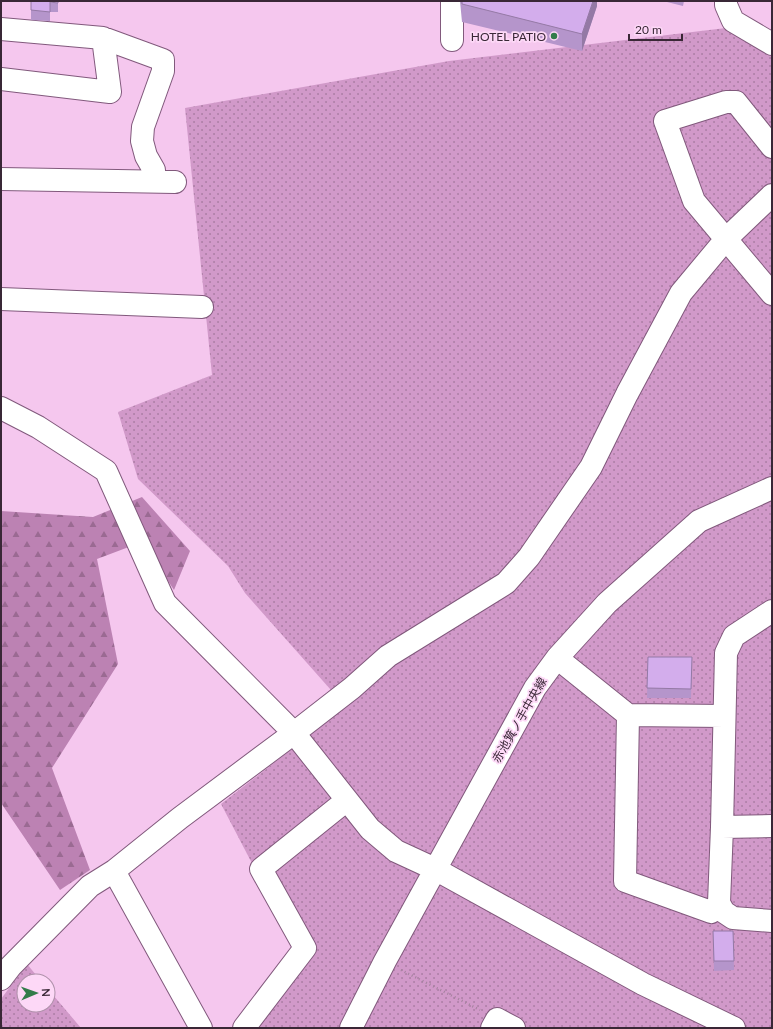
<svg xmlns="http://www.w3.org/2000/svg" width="773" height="1029" font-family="Lato,'Noto Sans JP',sans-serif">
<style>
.green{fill:url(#green-dots)}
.forest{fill:url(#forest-firs)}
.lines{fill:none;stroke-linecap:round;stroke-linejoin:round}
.minor-casing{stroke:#81597c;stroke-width:24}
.path{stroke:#a4829e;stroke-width:2.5;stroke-dasharray:1 3;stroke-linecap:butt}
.minor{stroke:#fff;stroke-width:22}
.wall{fill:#b595cb}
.shaded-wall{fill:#9479a5}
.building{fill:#d3adec;stroke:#9479a5}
.poi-dot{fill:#327c4a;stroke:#fdd8f7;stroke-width:1.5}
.labels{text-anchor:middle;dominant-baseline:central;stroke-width:3.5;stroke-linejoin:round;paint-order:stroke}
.poi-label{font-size:12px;fill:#392736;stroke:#fdd8f7;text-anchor:end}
.street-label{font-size:12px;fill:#392736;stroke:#fdd8f7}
</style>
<defs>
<pattern id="green-dots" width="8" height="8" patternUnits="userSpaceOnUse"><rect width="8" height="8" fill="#d199c9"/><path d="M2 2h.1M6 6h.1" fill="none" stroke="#ab7da4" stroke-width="1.8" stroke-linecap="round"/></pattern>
<pattern id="forest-firs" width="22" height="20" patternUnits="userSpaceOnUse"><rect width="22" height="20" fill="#bc82b3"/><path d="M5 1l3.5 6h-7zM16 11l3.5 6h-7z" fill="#9a6a92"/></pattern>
</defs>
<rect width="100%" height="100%" fill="#f5c7ee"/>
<!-- green -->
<path class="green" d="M726,28L772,51V1028H248L300,955L221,804L346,707L245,593L228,566L138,479L118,412L212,375L185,108L449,61Z
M27,964L41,981H24V1005H48V989L81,1028H1V999Z"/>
<!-- forest -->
<path class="forest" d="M142,497L190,551L174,590L142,542L97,559L118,664L52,768L90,870L60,890L1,803V511L93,517Z"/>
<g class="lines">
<defs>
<path id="minor" d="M726,1V5L733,21L772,44
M1,29L103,38L110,92L1,79
M103,38L163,60V71L143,127L142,141L146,156L154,170V181
M452,40V1
M772,147L736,102H726L665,121L694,201L772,294
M1,179L175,182
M1,299L202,307
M1,408L38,427L106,471L165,603L294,733L370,829L396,851L435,869L643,984L734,1028
M772,611L734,636L726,653L722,827L719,903L724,912L733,918L772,921
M557,658L628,715L724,716
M628,715L625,881L711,912L719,903
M722,827L772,826
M114,871L201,1028
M1,979L11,966L90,886L114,871L180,818L294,733L352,688L388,656L506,583L529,557L591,467L627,394L681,293L726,239L772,195
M244,1028L305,948L261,869L347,800
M351,1028L385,961L535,688L557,658L607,603L699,521L772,488
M492,1028L497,1019L514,1028"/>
</defs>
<!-- minor casing -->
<use href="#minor" class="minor-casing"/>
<!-- path -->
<path class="path" d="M401,970L480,1010"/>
<!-- minor -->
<use href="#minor" class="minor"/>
</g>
<!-- wall -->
<path class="wall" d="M31,1L58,3V12H50V21L31,20Z
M460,1H597V6L582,51L462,22Z
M663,1H684L683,6Z
M648,657H692L691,698H647Z
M713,931H733L734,970L714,971Z"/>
<!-- shaded-wall -->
<path class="shaded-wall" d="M593,1H597V6L582,51V34Z"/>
<!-- building -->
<path class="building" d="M31,1H58V3L50,2V12L31,10Z
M462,1H593L582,34L462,4Z
M648,657H692L691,689L647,688Z
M713,931H733L734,961H714Z"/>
<!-- markers -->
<circle class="poi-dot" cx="554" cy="36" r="4"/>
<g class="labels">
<!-- poi labels -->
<g class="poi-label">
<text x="546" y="36">HOTEL PATIO</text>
</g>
<!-- street labels -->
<g class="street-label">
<text transform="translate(519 720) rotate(-60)">赤池箕ノ手中央線</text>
</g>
</g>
<!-- border -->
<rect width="773" height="1029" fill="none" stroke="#392736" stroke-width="4"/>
<!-- north arrow -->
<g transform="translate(36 993) rotate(88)"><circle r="19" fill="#fdd8f7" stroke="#af91aa"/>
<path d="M0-3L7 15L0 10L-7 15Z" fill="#327c4a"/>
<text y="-6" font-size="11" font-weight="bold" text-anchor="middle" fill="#392736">N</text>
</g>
<!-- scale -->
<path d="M629 34v6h53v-6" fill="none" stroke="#392736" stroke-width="2"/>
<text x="635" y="34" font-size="12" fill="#392736" stroke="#fdd8f7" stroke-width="3" paint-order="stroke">20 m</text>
</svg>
